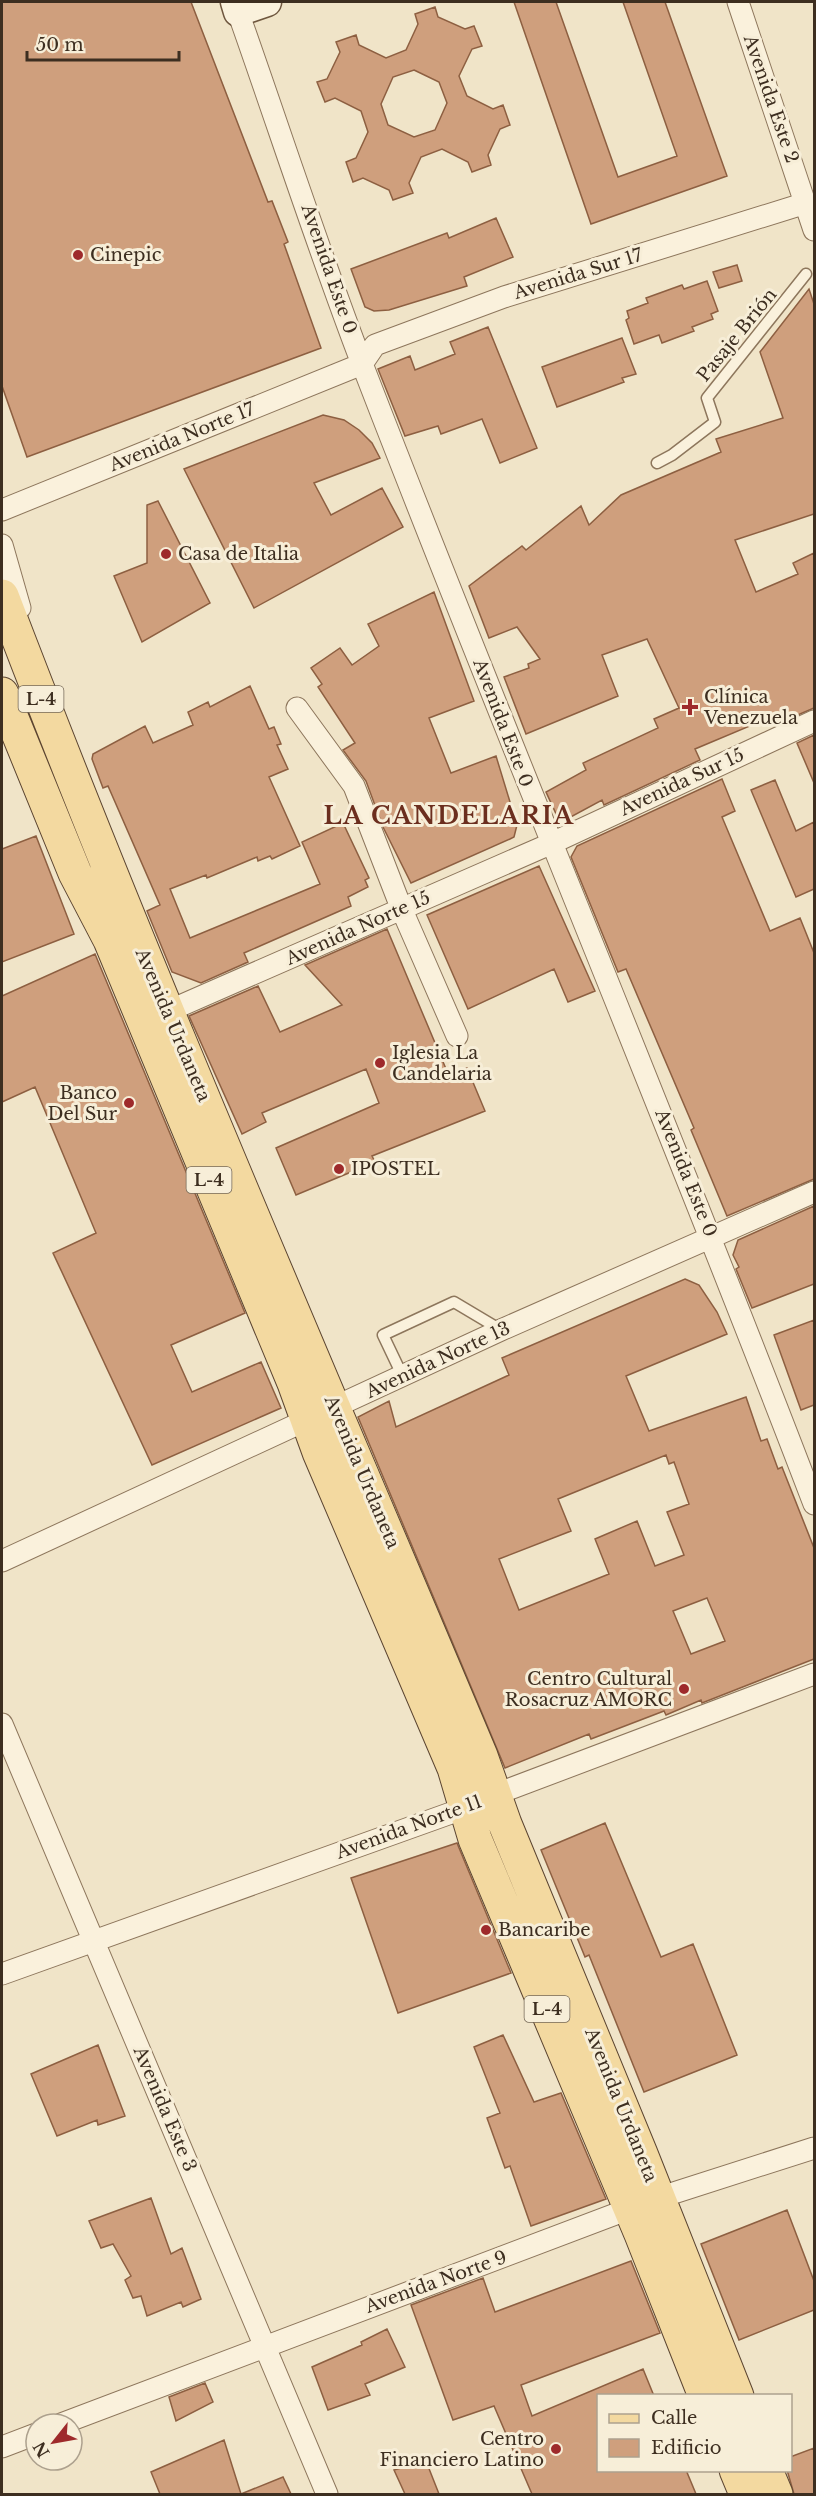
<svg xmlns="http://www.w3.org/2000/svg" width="816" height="2496" font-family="'Libre Baskerville',serif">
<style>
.building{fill:#cf9f7d;stroke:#8d5f41;stroke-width:1.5;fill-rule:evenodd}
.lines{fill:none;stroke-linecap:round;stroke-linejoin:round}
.lane-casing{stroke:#8d765c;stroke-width:13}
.street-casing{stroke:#8d765c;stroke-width:23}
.secondary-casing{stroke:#6f573f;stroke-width:31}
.primary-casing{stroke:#5b4430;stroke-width:35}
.lane{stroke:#faf1dc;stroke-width:10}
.street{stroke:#faf1dc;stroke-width:21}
.secondary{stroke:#faf1dc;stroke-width:28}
.primary{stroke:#f3d9a0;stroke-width:33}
.poi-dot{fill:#9e2a2b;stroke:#f7eed8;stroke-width:2}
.labels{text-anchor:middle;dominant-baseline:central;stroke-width:6;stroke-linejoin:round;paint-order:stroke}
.shield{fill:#f7eed8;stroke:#756857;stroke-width:1.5}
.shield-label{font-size:16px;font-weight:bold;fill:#3d2e20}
.street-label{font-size:18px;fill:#3d2e20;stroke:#f7eed8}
.poi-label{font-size:18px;fill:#3d2e20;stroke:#f7eed8;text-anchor:start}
.district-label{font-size:24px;font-weight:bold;letter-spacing:1.5px;fill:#6b2e1e;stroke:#f7eed8}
</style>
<rect width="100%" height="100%" fill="#f0e4c8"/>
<!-- building -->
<path class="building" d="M2,2H191L268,202L272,201L288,242L284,244L321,348L27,457L2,386Z
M514,2H556L618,177L677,156L623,2H665L727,176L591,224Z
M435,7L438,17L465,29L474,26L482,46L472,49L459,76L467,96L493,109L503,105L510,125L500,129L488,155L491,165L472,172L468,162L442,149L421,157L409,183L413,193L393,200L389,190L363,178L353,182L346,162L356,158L368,132L361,111L335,98L325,102L317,82L327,79L340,52L336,42L356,35L359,45L386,58L406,50L418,24L415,14ZM414,70L439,82L447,103L435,130L414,137L388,125L381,104L393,77Z
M496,218L513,257L464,277L467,286L389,310L374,311L365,307L351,269L447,233L449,238Z
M737,265L742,281L719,288L713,272Z
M707,281L718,311L711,314L713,319L692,327L694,331L662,343L659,335L634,344L626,320L629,318L627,311L648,303L646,298L682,285L684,289Z
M809,289L814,304V514L735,540L756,592L798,574L793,563L814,553V708L786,720L783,712L695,749L700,760L604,805L602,800L567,819L558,818L546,792L586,770L583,763L658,728L654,719L679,708L647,639L602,655L618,696L526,734L504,677L529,668L528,664L540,659L517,627L489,638L469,586L522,546L526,550L581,506L589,525L621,495L721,452L716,439L783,418L760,352Z
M488,327L537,448L500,463L482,419L441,434L438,426L405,436L378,369L410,356L415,370L455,354L450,342Z
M622,338L636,374L622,378L624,382L557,407L542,367Z
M323,415L344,420L359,430L372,443L380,458L314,483L331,515L382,488L403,527L254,608L184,469Z
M158,501L210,603L142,642L114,576L147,563V505Z
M434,592L474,701L429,718L451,773L496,756L517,825L514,837L510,839L411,883L383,827L366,781L343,750L355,743L318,687L322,684L311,668L340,648L352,665L379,646L368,624Z
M250,686L269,729L274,727L281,744L277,745L288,769L269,777L300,846L272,859L270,856L258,861L257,857L207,878L206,875L170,889L190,938L320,884L302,842L343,823L369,878L365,880L368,887L348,897L351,906L244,953L248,962L201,983L172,972L147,911L160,905L108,786L103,788L92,759L93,754L145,726L153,743L193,725L188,712L208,702L210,707Z
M814,735V783L797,743Z
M722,779L735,811L722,817L770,931L800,918L814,953V1179L727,1216L691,1130L694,1128L626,969L618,972L571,857L577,846Z
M775,780L796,831L814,822V889L796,897L751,790Z
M36,836L74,934L2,962V849Z
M539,866L595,991L568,1002L554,969L468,1009L427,915Z
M387,929L449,1076L467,1068L485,1111L372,1156L375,1162L296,1195L276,1148L379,1103L366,1069L262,1113L266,1122L242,1134L189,1016L258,986L280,1032L342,1005L305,965Z
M95,954L245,1313L171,1345L192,1392L261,1362L281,1408L152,1465L53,1253L96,1233L35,1087L2,1102V996Z
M814,1206V1284L752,1308L736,1269L739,1267L733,1255L738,1240Z
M685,1279L699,1285L717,1312L727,1334L626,1376L649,1431L746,1397L761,1441L767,1439L778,1469L782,1467L814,1548V1659L702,1703L701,1700L666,1715L664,1711L591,1739L589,1734L505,1768L358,1417L389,1401L396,1427L509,1375L502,1358ZM666,1455L669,1464L674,1462L689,1504L667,1512L684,1555L655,1566L637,1521L595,1539L609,1574L519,1610L499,1559L571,1531L558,1499ZM707,1598L725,1641L691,1654L673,1611Z
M814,1320V1405L801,1410L774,1335Z
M605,1823L661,1957L693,1944L737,2055L644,2092L589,1955L585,1957L541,1850Z
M457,1843L511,1973L398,2013L351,1878Z
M503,2035L534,2102L561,2093L606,2199L531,2226L510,2166L505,2168L487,2118L500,2113L474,2047Z
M98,2045L125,2116L98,2125L97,2120L57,2136L31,2074Z
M151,2198L171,2254L182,2248L201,2299L183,2307L181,2302L147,2316L141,2296L133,2298L125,2280L131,2276L113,2244L101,2248L89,2221Z
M787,2210L814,2281V2310L739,2340L701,2244Z
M631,2261L660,2333L521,2385L532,2416L643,2369L654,2396H598V2470H686L696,2494H532L494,2406L453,2420L411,2305L483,2278L495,2312Z
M387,2329L405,2367L365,2384L370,2395L328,2410L312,2367L362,2345L361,2342Z
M205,2383L213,2402L176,2421L169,2397Z
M224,2440L241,2494L283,2477L291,2494H160L151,2472Z
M814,2448V2494H794L787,2470H790V2457Z
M426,2461L439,2494H405L394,2470Z"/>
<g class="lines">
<defs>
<path id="lane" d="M657,463L672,455L715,422L707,398L806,274
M403,1377L383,1335L454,1302L501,1330"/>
<path id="street" d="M738,2L814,230
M238,12C279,128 317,246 361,361C508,743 668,1121 814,1504
M362,364L375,345L504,297L806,203
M2,510L362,364
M2,545L20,608
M297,708L354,786L402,910L457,1036
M166,1012L550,844L814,721
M2,1561L501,1330L814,1192
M2,1724L327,2494
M2,1974L465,1808L507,1790L814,1674
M61,2424L658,2198L814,2148
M2,2447L36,2434"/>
<path id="secondary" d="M235,2L238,12L267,2"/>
<path id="primary" d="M2,596C151,987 319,1370 481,1756L505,1824L641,2154L737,2396
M2,694L75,873L110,940L294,1383L319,1452L454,1768L475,1839L641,2234L705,2396
M736,2470L746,2494
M766,2470L776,2494"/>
</defs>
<!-- lane casing -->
<use href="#lane" class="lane-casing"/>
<!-- street casing -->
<use href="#street" class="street-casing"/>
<!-- secondary casing -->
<use href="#secondary" class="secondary-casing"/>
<!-- primary casing -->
<use href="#primary" class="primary-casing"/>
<!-- lane -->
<use href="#lane" class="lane"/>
<!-- street -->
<use href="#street" class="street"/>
<!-- secondary -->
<use href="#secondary" class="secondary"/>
<!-- primary -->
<use href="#primary" class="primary"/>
</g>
<!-- markers -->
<g class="poi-dot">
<circle cx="78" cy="255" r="6"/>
<circle cx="166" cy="554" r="6"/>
<path d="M687 698h6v6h6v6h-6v6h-6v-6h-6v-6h6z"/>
<circle cx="380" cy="1063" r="6"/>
<circle cx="129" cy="1103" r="6"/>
<circle cx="339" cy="1169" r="6"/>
<circle cx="684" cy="1689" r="6"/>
<circle cx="486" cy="1930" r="6"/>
<circle cx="556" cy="2449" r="6"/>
</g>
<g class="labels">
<!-- shield labels -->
<g class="shield">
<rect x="18.5" y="686" width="45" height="26" rx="4.5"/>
<rect x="186.5" y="1167" width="45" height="26" rx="4.5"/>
<rect x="524.5" y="1996" width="45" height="26" rx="4.5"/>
</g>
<g class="shield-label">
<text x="41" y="699">L-4</text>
<text x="209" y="1180">L-4</text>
<text x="547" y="2009">L-4</text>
</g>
<!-- street labels -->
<g class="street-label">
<text transform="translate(771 99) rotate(71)">Avenida Este 2</text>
<text transform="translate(329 269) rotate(71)">Avenida Este 0</text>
<text transform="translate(578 274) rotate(-17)">Avenida Sur 17</text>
<text transform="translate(737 335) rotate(-51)">Pasaje Brión</text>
<text transform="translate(182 437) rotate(-22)">Avenida Norte 17</text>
<text transform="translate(503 723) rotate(69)">Avenida Este 0</text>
<text transform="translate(682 782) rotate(-25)">Avenida Sur 15</text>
<text transform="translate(358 928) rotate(-24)">Avenida Norte 15</text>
<text transform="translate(173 1025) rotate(67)">Avenida Urdaneta</text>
<text transform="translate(686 1173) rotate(68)">Avenida Este 0</text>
<text transform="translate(438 1360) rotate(-25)">Avenida Norte 13</text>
<text transform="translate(362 1472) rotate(67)">Avenida Urdaneta</text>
<text transform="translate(409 1827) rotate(-20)">Avenida Norte 11</text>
<text transform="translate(621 2105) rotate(68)">Avenida Urdaneta</text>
<text transform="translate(165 2109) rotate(67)">Avenida Este 3</text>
<text transform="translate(436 2282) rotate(-20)">Avenida Norte 9</text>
</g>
<!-- poi labels -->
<g class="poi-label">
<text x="90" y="255">Cinepic</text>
<text x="178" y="554">Casa de Italia</text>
<text x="704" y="697">Clínica<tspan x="704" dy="21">Venezuela</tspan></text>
<text x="392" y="1053">Iglesia La<tspan x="392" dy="21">Candelaria</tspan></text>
<text x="117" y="1093" text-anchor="end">Banco<tspan x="117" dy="21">Del Sur</tspan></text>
<text x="351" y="1169">IPOSTEL</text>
<text x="672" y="1679" text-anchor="end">Centro Cultural<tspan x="672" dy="21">Rosacruz AMORC</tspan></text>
<text x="498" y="1930">Bancaribe</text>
<text x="544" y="2439" text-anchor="end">Centro<tspan x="544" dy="21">Financiero Latino</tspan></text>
</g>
<!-- district labels -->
<g class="district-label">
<text x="449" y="815">LA CANDELARIA</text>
</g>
</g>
<!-- border -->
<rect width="816" height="2496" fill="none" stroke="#3d2e20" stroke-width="6"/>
<!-- legend -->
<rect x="597" y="2394" width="195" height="78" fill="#f7eed8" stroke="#ada18e" stroke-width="1.5"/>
<rect x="609" y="2414" width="30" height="9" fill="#f3d9a0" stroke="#ada18e" stroke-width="1.5"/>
<text x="651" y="2424" font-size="18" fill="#3d2e20">Calle</text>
<rect x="609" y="2439" width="30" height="18" fill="#cf9f7d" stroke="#ada18e" stroke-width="1.5"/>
<text x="651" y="2454" font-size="18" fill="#3d2e20">Edificio</text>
<!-- north arrow -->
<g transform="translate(54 2442) rotate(239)"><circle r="28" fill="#f7eed8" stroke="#ada18e" stroke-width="1.5"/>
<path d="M0-4.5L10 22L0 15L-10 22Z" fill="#9e2a2b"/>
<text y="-9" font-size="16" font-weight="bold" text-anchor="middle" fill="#3d2e20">N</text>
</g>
<!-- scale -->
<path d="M27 51v9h152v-9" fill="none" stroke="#3d2e20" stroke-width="3"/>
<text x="36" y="51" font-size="18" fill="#3d2e20" stroke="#f7eed8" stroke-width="4.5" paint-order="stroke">50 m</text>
</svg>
